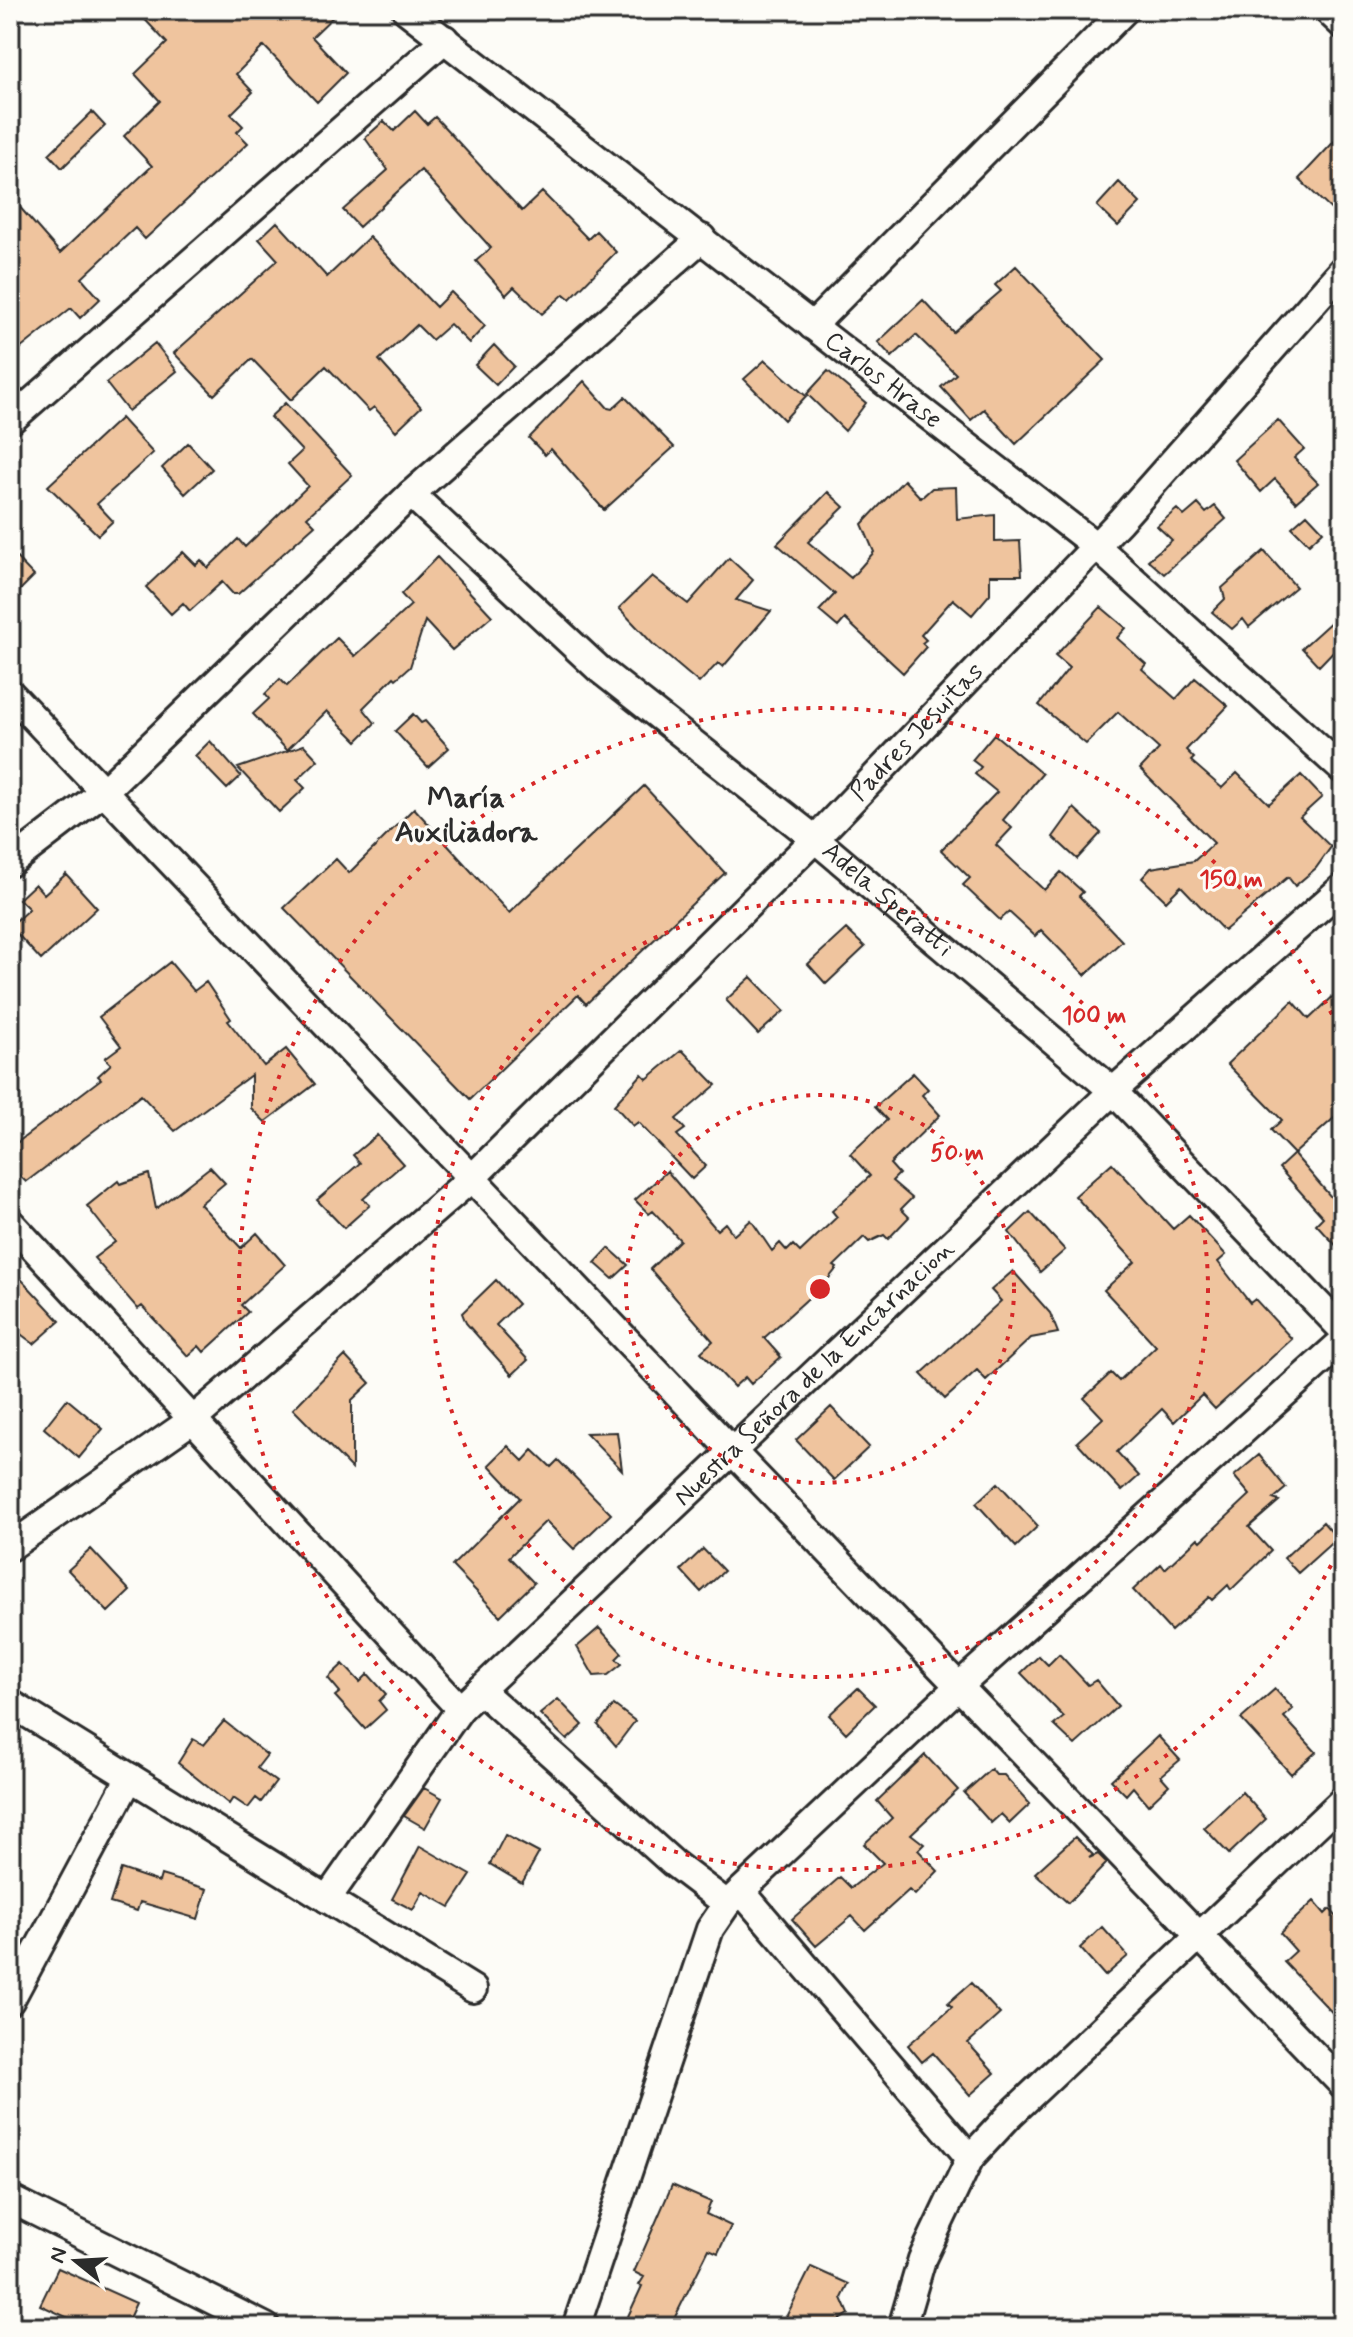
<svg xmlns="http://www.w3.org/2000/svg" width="1353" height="2337" font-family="Mynerve,sans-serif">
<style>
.building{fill:#efc49e;stroke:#2b2b2b;stroke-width:2}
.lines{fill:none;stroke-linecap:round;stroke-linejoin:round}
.minor-casing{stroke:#2b2b2b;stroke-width:32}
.minor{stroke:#fdfcf7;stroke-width:26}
.ring{fill:none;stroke:#d62828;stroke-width:4;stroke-dasharray:4 8}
.labels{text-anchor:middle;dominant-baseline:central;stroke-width:6;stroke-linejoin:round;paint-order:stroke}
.street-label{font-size:26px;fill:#2b2b2b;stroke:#fdfcf7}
.quarter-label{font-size:30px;font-weight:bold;fill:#2b2b2b;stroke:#fdfcf7}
.centre{fill:#d62828;stroke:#fdfcf7;stroke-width:4}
.ring-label{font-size:24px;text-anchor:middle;font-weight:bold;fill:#d62828;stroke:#fdfcf7;stroke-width:6;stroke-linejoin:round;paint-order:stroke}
</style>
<rect width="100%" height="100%" fill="#fdfcf7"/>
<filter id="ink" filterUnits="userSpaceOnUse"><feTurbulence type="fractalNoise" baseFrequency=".0125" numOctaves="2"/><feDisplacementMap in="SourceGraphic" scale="16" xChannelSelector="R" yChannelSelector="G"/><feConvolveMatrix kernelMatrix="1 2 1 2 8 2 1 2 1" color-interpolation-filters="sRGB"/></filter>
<g filter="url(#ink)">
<!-- building -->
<path class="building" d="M136,10H340L312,37L346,73L317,102L264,46L236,74L253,92L231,114L243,126L237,132L248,143L145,239L135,228L82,278L100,299L80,318L71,308L10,357V196L60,253L152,166L124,136L160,101L135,74L167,43Z
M415,111L427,124L435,117L522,211L542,192L588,239L596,231L616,252L570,299L564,294L542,314L514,287L506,295L476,261L491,248L421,170L359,227L343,210L388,170L365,138L384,121L394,131Z
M92,112L105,126L62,168L49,154Z
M1343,132V221L1299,179Z
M1119,182L1140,203L1118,226L1097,206Z
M277,222L327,277L369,237L436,307L451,292L485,326L469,343L450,324L432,340L417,325L379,360L421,407L396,431L374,407L369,411L326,366L291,400L252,359L214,395L174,353L278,260L259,239Z
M1016,266L1105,360L1016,444L984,409L971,420L941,387L956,374L916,335L892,357L878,342L923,300L953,332L1001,291L995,285Z
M155,343L177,371L128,411L106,383Z
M494,345L514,366L496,385L475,365Z
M765,360L806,396L784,420L744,379Z
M828,371L866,403L845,431L807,394Z
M584,381L608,408L612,409L625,397L674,447L604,510L551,449L545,455L529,438Z
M285,403L352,475L307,517L315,525L238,594H233L222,582L190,611L183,603L171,614L146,587L183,552L196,565L201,560L208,568L238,539L245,547L308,486L288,464L302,451L270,417Z
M121,418L153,453L97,504L113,521L98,535L48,486Z
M1278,420L1304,449L1294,458L1318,483L1296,502L1275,479L1261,492L1234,460Z
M188,443L212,469L185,494L162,468Z
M904,480L921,498L932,488L956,487L957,519L995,515V542L1020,541L1022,575H990V594L972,615L953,599L921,635L926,640L922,643L926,647L903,673L845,619L838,627L819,611L835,594L777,544L828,492L844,507L808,542L851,578L874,552L862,524Z
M1198,504L1206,513L1215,506L1226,519L1164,574L1148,560L1172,540L1157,526L1177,509L1184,516Z
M1307,514L1323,531L1309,544L1292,527Z
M10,551L34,576L10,600Z
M1264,551L1296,587L1249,627L1243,619L1232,629L1212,612L1225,599L1222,588Z
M437,557L492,616L452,650L425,621L410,667L396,679L394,677L363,708L375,723L357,741L327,711L287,750L253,714L269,699L265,694L280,679L287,686L337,638L355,656L411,605L401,594Z
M729,558L753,580L736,600L771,611L723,667L718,663L699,683L653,644L619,608L652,576L688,604Z
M1101,607L1126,628L1117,638L1146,664L1142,669L1176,699L1195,678L1228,706L1186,750L1194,758L1191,761L1222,788L1237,773L1269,804L1301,775L1322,797L1300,817L1331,847L1316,868L1295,886L1288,877L1224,931L1181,886L1166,901L1142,878L1151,868L1194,861L1214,843L1140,769L1159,749L1118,712L1086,744L1039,705L1069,668L1055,656Z
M1343,611V641L1319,666L1302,648Z
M413,714L421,723L425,721L449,748L428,767L395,731Z
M994,734L1042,774L1003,820L1012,828L996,845L1044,890L1061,872L1083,892L1079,896L1122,941L1085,975L1041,930L1035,936L1009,912L1000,920L963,885L970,878L941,850L997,792L975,774L981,767L972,760Z
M210,741L241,776L227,789L195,756Z
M304,745L318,760L297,780L305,788L279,812L238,768Z
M644,786L725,873L586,1004L578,995L470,1099L284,908L336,859L349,873L414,808L509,913Z
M1074,808L1101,833L1077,859L1053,837Z
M66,874L97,908L41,960L10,926L29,909L19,899L35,884L44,894Z
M846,929L865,947L826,984L808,964Z
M170,962L194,991L206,982L231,1019L228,1021L264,1066L286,1049L315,1084L265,1122L251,1108V1075L175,1131L141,1095L26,1182L10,1166V1148L101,1079L98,1076L111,1064L105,1058L121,1046L99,1017Z
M751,977L784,1011L758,1034L726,1000Z
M1343,987V1110L1294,1154L1271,1130L1282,1120L1227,1064L1293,1001L1309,1019Z
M682,1050L716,1085L676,1119L685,1129L677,1135L706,1166L692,1179L638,1122L633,1126L614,1105L642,1074L647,1079Z
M913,1073L928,1089L922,1095L940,1115L890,1164L899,1174L892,1181L912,1198L901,1209L909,1217L888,1239L884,1235L869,1242L864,1237L834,1266L837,1268L825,1283L764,1338L781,1357L751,1384L745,1377L734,1387L701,1352L713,1341L650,1269L680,1240L653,1211L649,1214L635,1200L667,1171L717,1230L725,1223L734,1235L751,1220L772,1251L780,1243L787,1251L793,1245L800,1252L837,1217L832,1211L870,1176L850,1154L887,1120L875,1107Z
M377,1135L403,1164L363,1199L370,1205L344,1228L317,1200L360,1163L353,1155Z
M1294,1154L1337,1204L1343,1198V1253L1316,1224L1323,1217L1279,1168Z
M1112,1163L1173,1229L1189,1215L1226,1255L1218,1262L1250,1303L1255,1299L1292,1339L1215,1409L1202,1395L1174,1422L1162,1409L1117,1452L1139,1476L1122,1491L1077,1442L1103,1418L1084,1398L1111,1373L1119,1381L1156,1346L1104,1290L1135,1262L1075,1196Z
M210,1167L225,1183L200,1204L241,1248L257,1233L285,1265L241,1305L248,1312L204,1352L199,1346L188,1356L142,1306L138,1309L94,1258L115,1242L87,1206L118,1181L120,1184L149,1174L156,1209Z
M1030,1212L1065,1250L1040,1272L1009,1232Z
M609,1248L628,1265L613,1279L595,1263Z
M10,1267L60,1321L34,1344L10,1326Z
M1013,1271L1050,1313L1058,1333L1031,1338L986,1380L977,1370L945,1399L921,1374L1001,1301L991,1290Z
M496,1280L518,1304L496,1325L528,1360L512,1375L466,1323L462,1313Z
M345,1356L370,1383L352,1400V1469L293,1409Z
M67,1399L103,1429L79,1458L44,1428Z
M831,1407L869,1447L834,1480L796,1440Z
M617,1432L622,1470L586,1433Z
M508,1446L523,1461L533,1450L551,1467L558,1460L611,1514L574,1549L546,1521L509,1557L534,1583L500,1616L452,1566L520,1498L489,1465Z
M1259,1455L1286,1488L1273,1499L1279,1501L1249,1527L1271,1551L1231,1590L1228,1585L1212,1600L1209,1597L1171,1631L1133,1590L1161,1564L1165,1569L1198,1538L1201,1541L1250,1495L1234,1476Z
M998,1483L1038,1526L1016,1547L976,1503Z
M1323,1522L1337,1538L1298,1573L1284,1558Z
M91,1549L130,1591L108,1612L68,1570Z
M703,1549L724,1571L701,1592L681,1570Z
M599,1628L622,1653L616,1659L622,1664L608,1675L594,1676L577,1647Z
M1059,1654L1088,1685L1096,1680L1118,1706L1075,1745L1054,1725L1064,1717L1021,1673L1039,1656L1048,1665Z
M343,1664L360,1682L368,1674L386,1694L379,1701L386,1710L365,1729L335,1696L340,1692L328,1678Z
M858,1688L875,1705L846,1733L829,1715Z
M1275,1689L1293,1709L1284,1717L1316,1752L1291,1774L1241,1719Z
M558,1699L583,1725L567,1740L540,1714Z
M614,1705L635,1721L616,1746L598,1725Z
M224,1721L267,1755L257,1768L276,1782L261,1802L256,1798L248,1808L233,1798L229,1804L178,1763L193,1739L204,1745Z
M1158,1736L1180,1760L1161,1776L1169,1785L1148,1805L1133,1787L1126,1795L1111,1780Z
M925,1755L958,1790L911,1834L924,1844L918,1850L938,1871L915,1895L909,1890L865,1930L852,1916L816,1946L792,1919L840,1877L851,1888L883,1863L864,1844L892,1818L877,1801Z
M991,1769L996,1775H1004L1030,1804L1010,1823L1001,1814L991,1823L964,1793Z
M424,1788L442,1798L425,1828L404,1816Z
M1242,1792L1266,1819L1229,1854L1204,1828Z
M505,1835L539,1853L522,1883L490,1864Z
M1075,1837L1093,1855L1089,1858L1098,1854L1107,1863L1068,1903L1035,1873Z
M420,1846L471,1875L450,1907L423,1892L413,1910L392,1899Z
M121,1869L159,1882L161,1875L207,1889L198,1919L140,1902L137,1911L110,1903Z
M1314,1901L1325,1914L1330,1909L1343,1924V2024L1284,1962L1296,1951L1280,1933Z
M1102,1927L1128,1956L1105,1976L1080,1948Z
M971,1983L1000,2014L968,2043L995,2073L970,2095L933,2053L922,2062L908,2045L952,2007L948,2003Z
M672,2185L711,2202L706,2214L731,2226L718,2253L709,2249L670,2327H623L642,2286L639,2285L644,2277L634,2272Z
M811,2267L849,2284L842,2298L849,2314L827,2327H781Z
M58,2268L136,2303L125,2327H88L40,2305Z"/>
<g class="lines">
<defs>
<g id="minor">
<path id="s1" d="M406,10L1096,546L1343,770"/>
<path d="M1327,10L1343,25"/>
<path d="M812,326L1125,10"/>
<path d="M10,421L445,39"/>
<path id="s2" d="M411,494L599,669L815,839L1113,1091L1343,1330"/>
<path d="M10,693L732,1451L1343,2085"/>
<path d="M10,863L104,791L411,494L702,238"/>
<path d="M10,1222L460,1709"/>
<path id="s3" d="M10,1547L195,1418L473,1177L815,839L1120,521L1343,269"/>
<path d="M480,1690L673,1863L727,1904"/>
<path d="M10,1703L473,1989"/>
<path d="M741,1891L970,2158"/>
<path id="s4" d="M327,1899L460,1709L1113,1091L1343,887"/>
<path d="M10,2001L130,1777"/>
<path d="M10,2199L266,2327"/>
<path d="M576,2327L710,1929L727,1904L959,1686L1343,1341"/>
<path d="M902,2327L922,2259L970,2158L1010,2115L1343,1800"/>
</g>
</defs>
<!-- minor casing -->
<use href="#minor" class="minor-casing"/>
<!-- minor -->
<use href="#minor" class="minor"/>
</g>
</g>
<!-- distance rings -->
<g class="ring">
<circle cx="820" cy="1289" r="194"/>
<circle cx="820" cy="1289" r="388"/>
<path d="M1342 1544A581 581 0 1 1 1342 1034"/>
</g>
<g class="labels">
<!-- street labels -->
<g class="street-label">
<text stroke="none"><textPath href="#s1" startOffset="604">Carlos Hrase</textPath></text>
<text stroke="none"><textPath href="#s3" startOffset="1222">Padres Jesuitas</textPath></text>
<text stroke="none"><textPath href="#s2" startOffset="626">Adela Speratti</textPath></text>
<text stroke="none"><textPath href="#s4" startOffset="720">Nuestra Señora de la Encarnacion</textPath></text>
</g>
<!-- quarter labels -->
<g class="quarter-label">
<text x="466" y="798">María<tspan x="466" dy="34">Auxiliadora</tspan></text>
</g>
</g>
<circle cx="820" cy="1289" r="12" class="centre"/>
<g class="ring-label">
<text x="1231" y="887">150 m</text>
<text x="1094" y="1023">100 m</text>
<text x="957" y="1160">50 m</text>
</g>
<!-- margin -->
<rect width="1353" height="2337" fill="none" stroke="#fdfcf7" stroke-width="40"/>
<rect x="20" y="20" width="1313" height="2297" fill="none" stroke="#2b2b2b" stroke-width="3" filter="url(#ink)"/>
<!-- north arrow -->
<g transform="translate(76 2261) rotate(288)" stroke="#fdfcf7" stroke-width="6" paint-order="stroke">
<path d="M0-6L14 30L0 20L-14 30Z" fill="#2b2b2b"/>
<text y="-12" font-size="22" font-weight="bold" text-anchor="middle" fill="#2b2b2b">N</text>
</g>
</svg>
